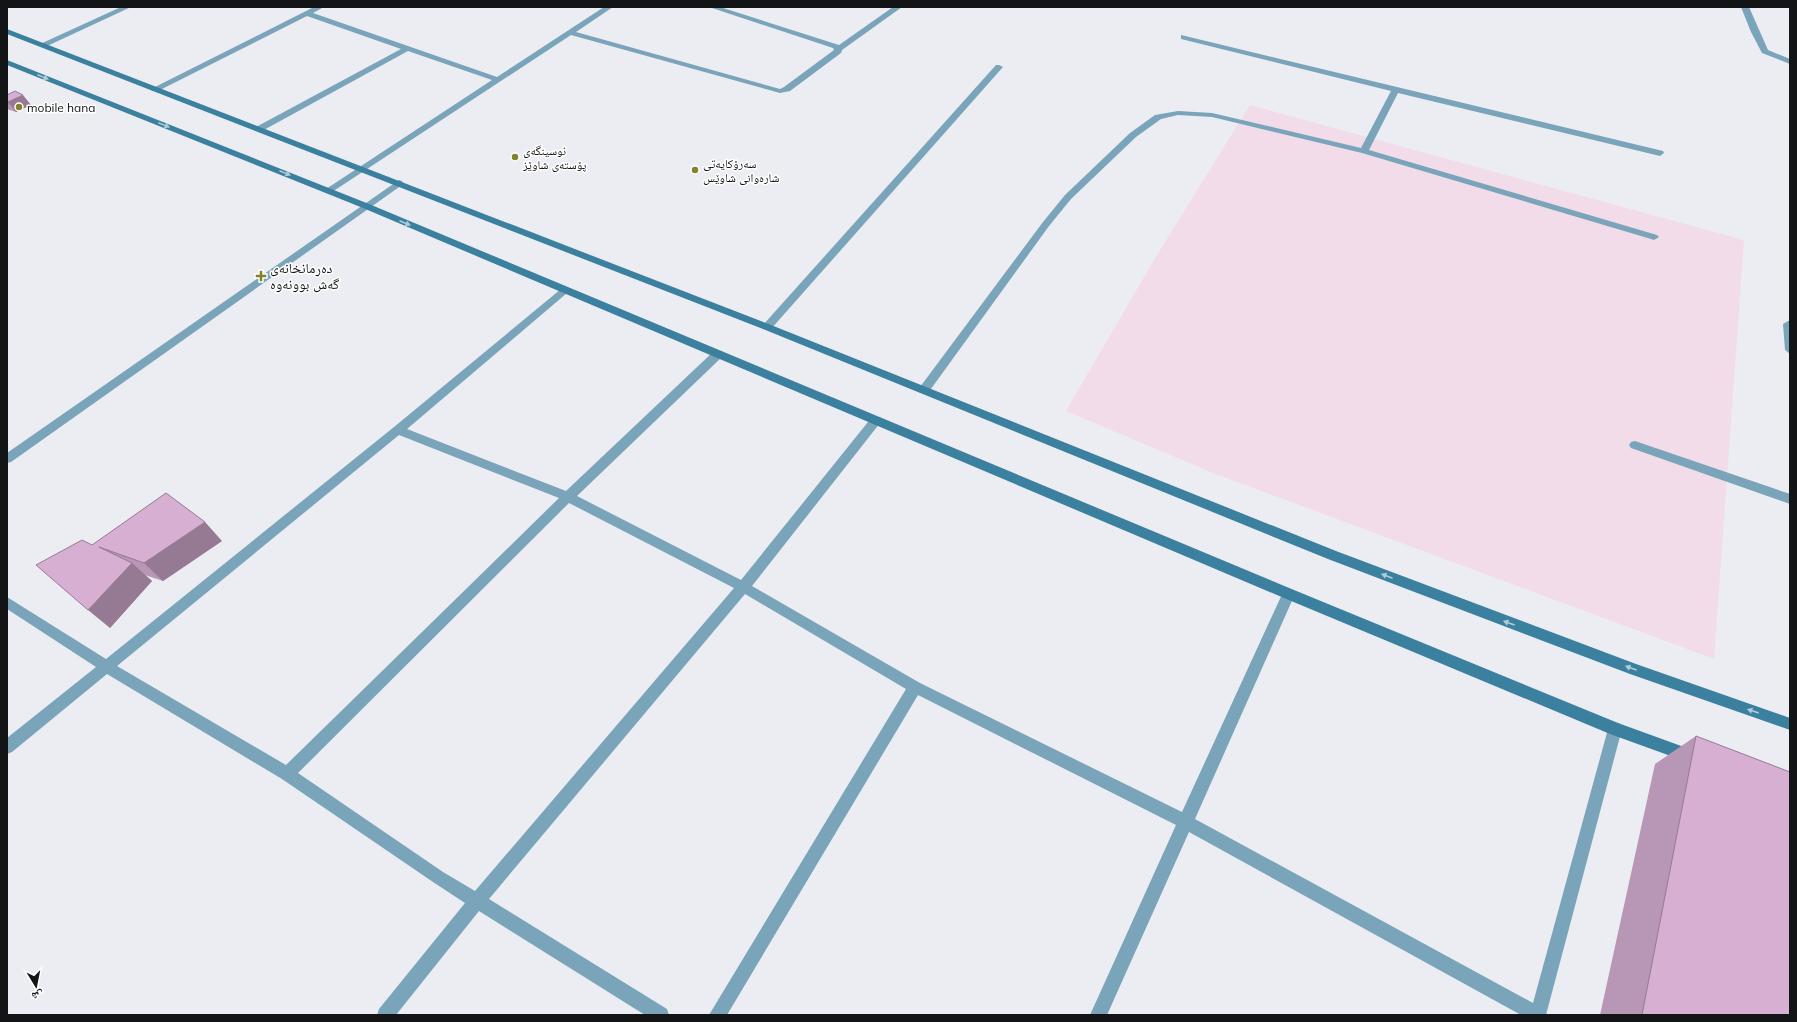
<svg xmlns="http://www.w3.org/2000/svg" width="1797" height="1022" font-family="Mulish,'Noto Naskh Arabic',sans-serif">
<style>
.commercial{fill:#f2dcea}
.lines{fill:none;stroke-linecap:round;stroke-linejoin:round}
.lane{fill:#7aa4ba;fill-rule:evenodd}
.street{fill:#7aa4ba;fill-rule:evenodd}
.secondary{fill:#3c80a0;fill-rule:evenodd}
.wall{fill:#b896b5}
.shaded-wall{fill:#967a93}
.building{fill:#d6afd2;stroke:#967a93}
.oneway{fill:#b1ccd9}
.poi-dot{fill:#83822b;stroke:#fff;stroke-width:1.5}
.labels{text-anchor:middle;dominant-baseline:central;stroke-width:3;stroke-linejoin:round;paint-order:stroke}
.far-poi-label{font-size:12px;fill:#131416;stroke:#fff;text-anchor:start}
.poi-label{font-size:14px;fill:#131416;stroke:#fff;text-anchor:start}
</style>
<rect width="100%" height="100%" fill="#ecedf2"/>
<!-- commercial -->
<path class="commercial" d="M1250,105L1744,240L1714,659L1213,473L1066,411L1157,255Z"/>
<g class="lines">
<!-- lane -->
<path class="lane" d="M1181,35L1663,151L1664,153L1660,156L1398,93L1369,150L1657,235L1659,237L1654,240L1651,239L1362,153L1212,117L1178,115L1161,119L1136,137L1071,199L1049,226L928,393H920L919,390L920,387L1043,222L1065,195L1130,133L1155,115L1178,111L1212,113L1361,148L1391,91L1181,39Z
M996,65H999L1003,67L771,329H763L762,327L763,325Z
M1788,321H1790V354L1785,350L1783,324Z
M1635,441L1790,494V504L1631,448L1629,445L1631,442Z"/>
<!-- street -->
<path class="street" d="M121,7H131L45,47H42L38,45Z
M314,7H324L313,13L497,77L604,7H613L576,32L780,89L784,87L834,50L833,48L709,7H720L839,45L893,7H902L842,50L841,53L790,91L780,93L571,35L329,194L325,191L326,189L492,80L408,51L262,131H256V127L401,49L307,16L158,91H152L151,89Z
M1741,7H1749L1768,50L1790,59V64L1762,53L1751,32Z
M399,180L402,181L403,183L402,185L11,462L7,463V453Z
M564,288L567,289L569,291L567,293L407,429L566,491L714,351H722L723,354L722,357L577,496L741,580L872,417H880L882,420L880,423L752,586L920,683L1182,812L1284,590L1289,589L1294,590L1295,594L1195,819L1533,1003L1608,729L1610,724L1615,722L1620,724L1622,729L1546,1015H1521L1189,832L1107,1015H1090L1176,825L918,695L727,1015H709L906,689L745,594L489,899L667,1009L669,1015H645L479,911L396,1015H377L379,1009L465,903L433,882L282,779L107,674L12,752L7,754V738L96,667L7,609V597L106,659L394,427L561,289ZM399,435L559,498L286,765L117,666ZM569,503L734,588L475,891L443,872L298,773Z"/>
<!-- secondary -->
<path class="secondary" d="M7,29L771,325L1336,551L1636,664L1790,718V730L1630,674L1328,559L763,329L7,34Z
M7,60L369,204L1294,590L1618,723L1695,751L1697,756L1695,761L1690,763L1610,734L1284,598L363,208L7,65Z"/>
</g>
<!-- wall -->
<path class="wall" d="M7,95L31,105L16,112L7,109Z
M222,541L163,581L145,575L152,581L110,628L92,545Z
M1696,736L1790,1015H1600L1655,764Z"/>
<!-- shaded-wall -->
<path class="shaded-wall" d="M23,95L31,105L16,112L8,102Z
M205,522L222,541L163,581L144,563Z
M132,563L152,581L110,628L88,610Z"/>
<!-- building -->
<path class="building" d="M15,91L23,95L8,102H7V95Z
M166,493L205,522L144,563L99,547L132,563L88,610L36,565L82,540L92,545Z
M1696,736L1790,772V1015H1642Z"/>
<!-- one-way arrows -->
<defs><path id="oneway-solid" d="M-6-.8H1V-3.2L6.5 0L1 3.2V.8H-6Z"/></defs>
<g class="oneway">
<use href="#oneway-solid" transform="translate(43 77) rotate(22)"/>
<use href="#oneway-solid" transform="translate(164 125) rotate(22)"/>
<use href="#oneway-solid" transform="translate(285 173) rotate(22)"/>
<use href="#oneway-solid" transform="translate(405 223) rotate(23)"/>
<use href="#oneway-solid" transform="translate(1387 576) rotate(-159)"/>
<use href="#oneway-solid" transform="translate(1509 623) rotate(-160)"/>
<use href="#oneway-solid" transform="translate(1631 668) rotate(-160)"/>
<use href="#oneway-solid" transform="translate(1753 711) rotate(-161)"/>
</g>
<!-- markers -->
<g class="poi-dot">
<circle cx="19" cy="107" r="4"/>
<circle cx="515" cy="157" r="4"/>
<circle cx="695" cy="170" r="4"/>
<path d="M259 270h4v4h4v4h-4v4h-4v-4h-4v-4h4z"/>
</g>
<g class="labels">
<!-- far-poi labels -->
<g class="far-poi-label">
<text x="27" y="107">mobile hana</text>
<text x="523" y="150">نوسینگەی<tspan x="523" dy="14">پۆستەی شاوێز</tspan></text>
<text x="703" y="163">سەرۆکایەتی<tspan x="703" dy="14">شارەوانی شاوێس</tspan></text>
</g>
<!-- poi labels -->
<g class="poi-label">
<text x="270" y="268">دەرمانخانەی<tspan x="270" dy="16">گەش بوونەوە</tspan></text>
</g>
</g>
<!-- border -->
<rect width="1797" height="1022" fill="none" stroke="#131416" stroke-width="16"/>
<!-- north arrow -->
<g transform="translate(36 986) rotate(170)" stroke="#ffffff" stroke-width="3" paint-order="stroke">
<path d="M0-3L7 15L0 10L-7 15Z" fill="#131416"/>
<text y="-6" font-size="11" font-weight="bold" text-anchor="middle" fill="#131416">ش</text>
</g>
</svg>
